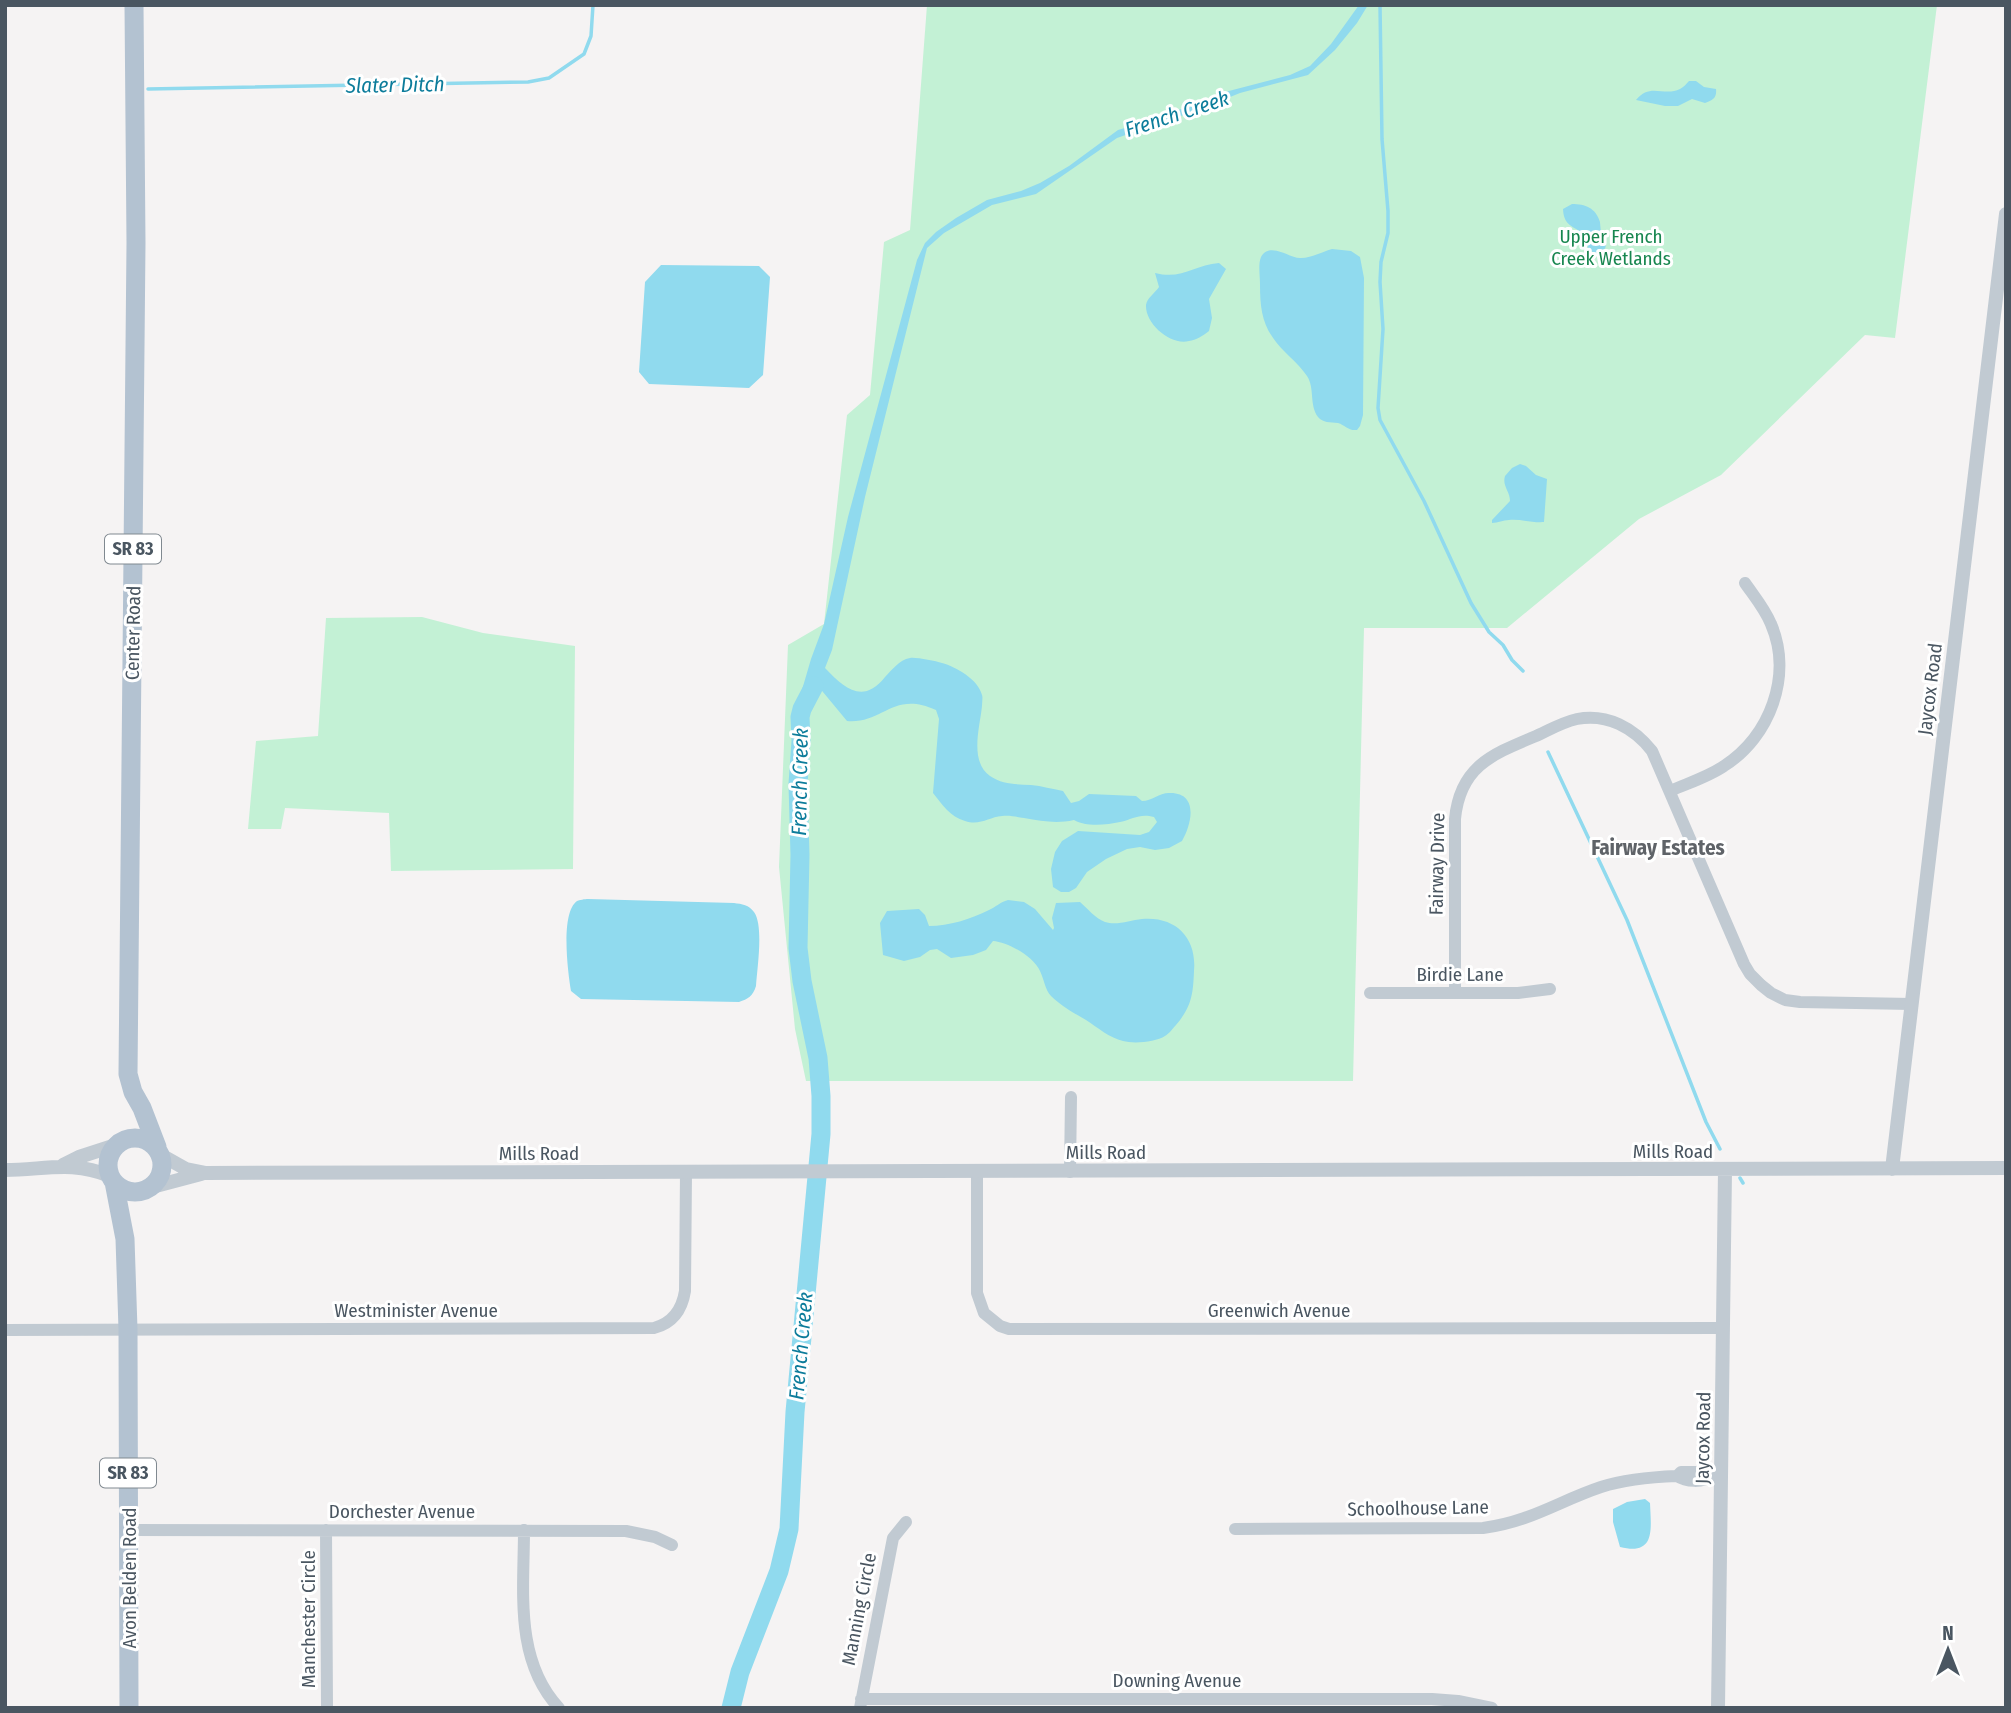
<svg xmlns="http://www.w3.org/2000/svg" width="2011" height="1713" font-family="'Fira Sans Condensed',sans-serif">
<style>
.green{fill:#c3f1d5}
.water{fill:#90daee}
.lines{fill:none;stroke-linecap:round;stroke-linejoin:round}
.stream{stroke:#90daee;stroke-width:3.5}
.river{stroke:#90daee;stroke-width:19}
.minor{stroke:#c1cad2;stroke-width:12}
.tertiary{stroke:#c1cad2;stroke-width:14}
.primary{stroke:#b3c2d1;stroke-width:19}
.labels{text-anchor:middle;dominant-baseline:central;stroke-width:6;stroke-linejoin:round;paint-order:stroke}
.shield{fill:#fff;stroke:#808990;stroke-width:2}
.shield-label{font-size:18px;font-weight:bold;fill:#4a5661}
.park-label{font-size:19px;fill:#17864f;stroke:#fff}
.street-label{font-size:19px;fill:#4a5661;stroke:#fff}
.water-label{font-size:21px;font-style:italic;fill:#0c7c9b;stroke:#fff}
.neighbourhood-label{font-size:21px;font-weight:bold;fill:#5f6368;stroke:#fff}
</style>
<rect width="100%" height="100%" fill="#f5f3f3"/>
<!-- green -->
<path class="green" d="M927,5H1937L1895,338L1865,335L1721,475L1639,519L1507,628H1364L1353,1081H806L795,1029L779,867L788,645L824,624L847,415L870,395L884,242L910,230Z
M422,617L483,633L575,646L573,869L391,871L389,813L285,808L281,829H248L256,741L318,736L326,618Z"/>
<!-- water -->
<path class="water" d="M1359,5H1368L1357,23L1335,50L1308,75L1240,93L1198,110L1117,138L1036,194L992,205L944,233L927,248L865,497L832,650L825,668C844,688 863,705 885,677C892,670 899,660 910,658C916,657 935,661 942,663C956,667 978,679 982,695C983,698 982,702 982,706C980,727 969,761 990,776C1003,785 1017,784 1031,785C1042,786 1052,789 1063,791L1071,803L1079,801L1089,794L1136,796L1142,801C1152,801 1159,793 1169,793C1199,792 1192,824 1182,841L1169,848L1155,850L1140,847L1127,849L1106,859L1087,872L1076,888L1069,892H1061L1053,887L1051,869L1055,852L1062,841L1078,831L1140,835L1149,832L1157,822L1154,817C1140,813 1133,819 1120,822C1106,825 1086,827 1074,820C1056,824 1042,821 1024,818C1017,817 1010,815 1002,816C989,817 980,826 965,821C950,817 942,804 933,793L939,719L936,710C893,690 883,724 847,721L818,686L807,712L797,707L811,659L824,624L848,517L917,260L925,243L936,232L956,218L987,200L1021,191L1040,183L1069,166L1118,130L1158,118L1225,92L1290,75L1310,66L1331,44Z
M1689,81H1696L1704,87L1716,89C1717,98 1713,100 1705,103L1692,99L1678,106H1665L1636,100C1650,82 1664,97 1680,89C1684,87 1686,84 1689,81Z
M1572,204C1585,204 1596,208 1600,222C1600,223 1601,232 1601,233C1605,243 1610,245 1600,254L1589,251L1585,235C1573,225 1564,227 1563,209Z
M1332,249L1351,251L1360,257L1364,278L1363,415L1360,426L1357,430C1348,431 1345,425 1338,423C1330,422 1323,423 1318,417C1309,405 1315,388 1307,376C1301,367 1292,359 1285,352C1263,330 1260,313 1260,284C1260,276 1258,264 1261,257C1270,241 1290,259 1301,258C1311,258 1322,252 1332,249Z
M1219,263L1226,269L1209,299L1212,318L1209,331C1203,336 1196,340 1189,341C1171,346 1145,324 1146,305C1147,298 1155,293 1159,287L1155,273C1182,280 1194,265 1219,263Z
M661,265L759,266L770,277L763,375L749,388L649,384L639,372L645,282Z
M1520,464L1526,466L1536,475L1547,479L1544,522C1533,523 1521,519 1509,520C1503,520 1498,523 1492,523V520L1510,501C1510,491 1502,486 1505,476L1512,468Z
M588,899L734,903C742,904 749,905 754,912C764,926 757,969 756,986C753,996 748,999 739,1002L581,999L571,991C568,973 560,913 577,901C579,900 585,899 588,899Z
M1008,900L1024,902L1035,909L1053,930L1054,928L1052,918L1056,903L1080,902C1088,909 1095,918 1105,922C1117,926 1130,920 1142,919C1176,916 1197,938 1194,971C1193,994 1192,1006 1176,1025C1173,1028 1169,1034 1165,1036C1156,1042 1134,1044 1123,1041C1110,1038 1098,1028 1086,1020C1074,1013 1061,1006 1051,996C1045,990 1044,979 1040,971C1034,957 1008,942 993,941L986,950L973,955L951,958L937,949L930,950L920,957L904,961L883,955L880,923L887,911L919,909L925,915L929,926C949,926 971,919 989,910C996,907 1000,902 1008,900Z
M1645,1499L1650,1503C1651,1529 1656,1556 1620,1547L1613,1522V1509L1627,1502Z"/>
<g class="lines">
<!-- stream -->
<path class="stream" d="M1380,5L1382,139L1388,211V233L1381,262L1380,282L1383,329L1378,408L1380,420L1424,501L1471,603L1489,632L1503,645L1512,660L1523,671
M148,89L528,82L549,78L584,54L591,36L593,5
M1548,752L1627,920L1706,1122L1720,1149
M1740,1178L1743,1183"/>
<!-- river -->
<path class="river" d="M731,1708L740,1672L779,1571L789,1529L795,1412L821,1134V1096L818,1058L802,981L798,948L800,855L798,784L801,741L800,717L802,709L814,686"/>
<!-- minor -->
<path class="minor" d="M1670,791C1688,783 1708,777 1724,766C1770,737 1793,675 1771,624C1765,609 1754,596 1745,583
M1370,993H1518L1550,989
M1455,993V819C1460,766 1493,754 1536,736C1549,730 1563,722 1577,719C1607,713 1634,728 1652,751L1744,964L1750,974L1761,985L1771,993L1785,1000L1800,1002L1912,1004
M977,1172V1293L984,1313L1000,1326L1009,1329L1723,1328
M1070,1172L1071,1097
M5,1330L654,1328C673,1323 682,1310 685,1291L686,1172
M1235,1529L1483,1528C1530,1522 1559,1501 1601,1487C1626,1479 1651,1477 1677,1476L1681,1472H1706L1711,1476C1703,1483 1686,1482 1677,1476
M129,1530L626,1531L655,1537L672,1545
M326,1530L327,1708
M524,1530C524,1590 514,1660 559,1708
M861,1699H1432L1458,1701L1492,1708
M860,1708L893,1538L906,1522"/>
<!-- tertiary -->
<path class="tertiary" d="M161,1155L186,1169L206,1173L2006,1168
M63,1165L79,1157L116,1145
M1892,1169L2006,214
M5,1170C44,1170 72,1160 110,1176
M152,1187L201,1174
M1718,1708L1725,1170"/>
<!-- primary -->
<path class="primary" d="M134,5L136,243L128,1074L133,1092L142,1108L157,1147
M108 1165a27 27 0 1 1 54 0a27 27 0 1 1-54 0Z
M114,1182L125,1239L128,1329L129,1708"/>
</g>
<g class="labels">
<!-- shield labels -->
<g class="shield">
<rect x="105" y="534.5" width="56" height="29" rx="5"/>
<rect x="100" y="1458.5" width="56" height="29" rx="5"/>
</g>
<g class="shield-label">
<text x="133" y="549">SR 83</text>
<text x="128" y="1473">SR 83</text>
</g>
<!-- park labels -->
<g class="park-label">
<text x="1611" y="236">Upper French<tspan x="1611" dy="22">Creek Wetlands</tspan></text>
</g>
<!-- street labels -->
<g class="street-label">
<text transform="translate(133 633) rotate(-89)">Center Road</text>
<text transform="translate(1930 689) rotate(-83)">Jaycox Road</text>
<text transform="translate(1437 864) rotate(-89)">Fairway Drive</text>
<text x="1460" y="974">Birdie Lane</text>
<text x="1673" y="1151">Mills Road</text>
<text x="1106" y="1152">Mills Road</text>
<text x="539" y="1153">Mills Road</text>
<text x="416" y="1310">Westminister Avenue</text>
<text x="1279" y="1310">Greenwich Avenue</text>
<text transform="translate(1703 1438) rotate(-89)">Jaycox Road</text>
<text transform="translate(1418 1508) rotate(-1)">Schoolhouse Lane</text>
<text x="402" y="1511">Dorchester Avenue</text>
<text transform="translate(129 1578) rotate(-90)">Avon Belden Road</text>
<text transform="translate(859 1609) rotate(-79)">Manning Circle</text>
<text transform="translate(308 1619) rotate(-90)">Manchester Circle</text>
<text x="1177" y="1680">Downing Avenue</text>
</g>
<!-- water labels -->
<g class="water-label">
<text transform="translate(395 85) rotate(-1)">Slater Ditch</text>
<text transform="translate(1177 114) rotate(-18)">French Creek</text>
<text transform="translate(800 782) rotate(-89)">French Creek</text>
<text transform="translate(801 1346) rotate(-85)">French Creek</text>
</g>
<!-- neighbourhood labels -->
<g class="neighbourhood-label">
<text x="1658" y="848">Fairway Estates</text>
</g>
</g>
<!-- border -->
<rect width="2011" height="1713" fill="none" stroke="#4a5661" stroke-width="14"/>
<!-- north arrow -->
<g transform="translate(1948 1650)" stroke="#ffffff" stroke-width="5" paint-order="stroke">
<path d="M0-5L12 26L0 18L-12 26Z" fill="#4a5661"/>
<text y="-10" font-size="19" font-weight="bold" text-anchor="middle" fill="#4a5661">N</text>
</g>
</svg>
